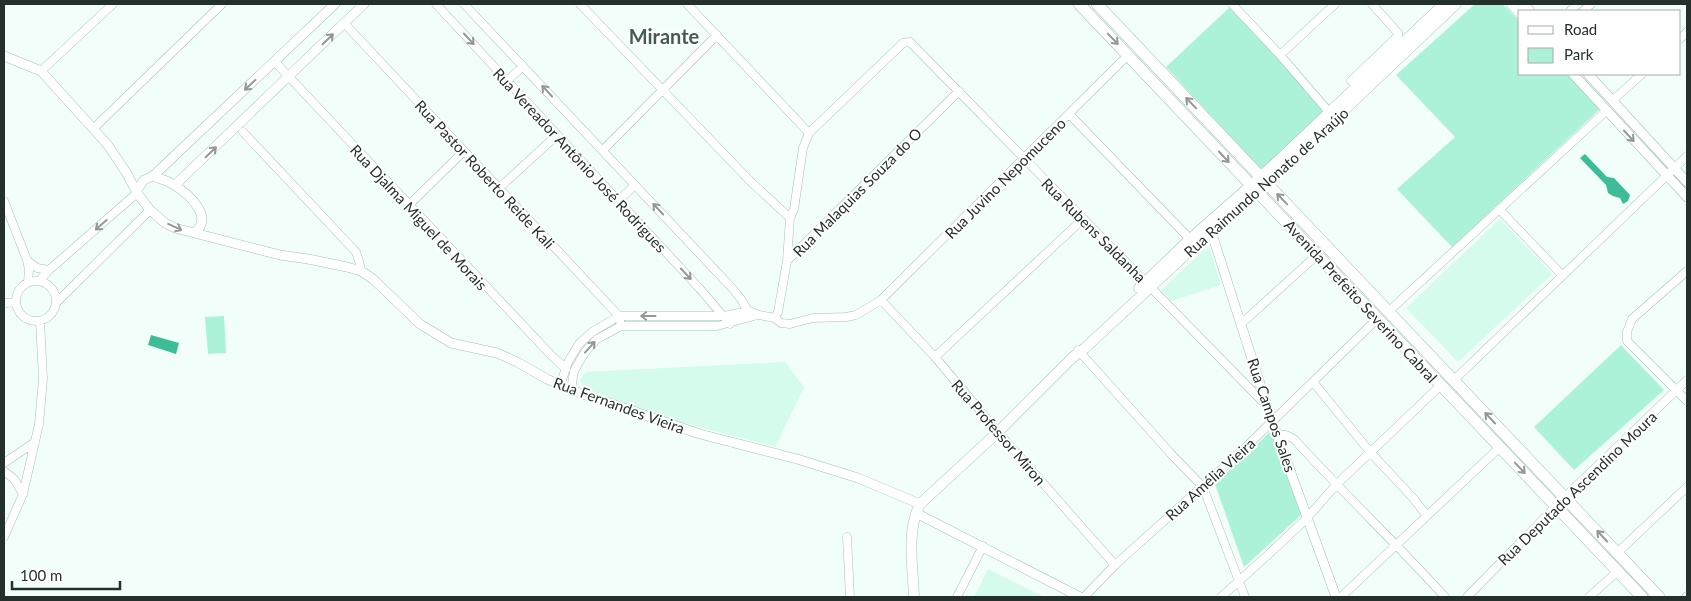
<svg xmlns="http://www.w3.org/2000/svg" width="1691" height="601" font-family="Lato,sans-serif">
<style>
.built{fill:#d4fbec}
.green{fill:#acf2d8}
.water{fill:#3dbc97}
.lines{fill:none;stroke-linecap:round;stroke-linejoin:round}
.minor-casing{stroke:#a4c1b5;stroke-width:9}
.tertiary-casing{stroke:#a4c1b5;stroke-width:10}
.secondary-casing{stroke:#a4c1b5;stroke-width:11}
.primary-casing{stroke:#a4c1b5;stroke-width:12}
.minor{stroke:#fff;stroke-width:8}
.tertiary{stroke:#fff;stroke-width:9}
.secondary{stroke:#fff;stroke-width:10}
.primary{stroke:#fff;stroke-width:11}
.oneway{stroke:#929895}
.labels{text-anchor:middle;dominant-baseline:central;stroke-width:4;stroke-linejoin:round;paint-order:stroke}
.street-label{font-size:15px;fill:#24302b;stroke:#fff}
.district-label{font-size:20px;font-weight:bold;fill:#425c52;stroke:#fff}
</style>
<rect width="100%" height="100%" fill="#f2fef9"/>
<!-- built -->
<path class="built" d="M1500,219L1552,274L1458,362L1406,308Z
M1206,248L1210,249L1221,285L1171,301L1161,290Z
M785,362L804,387L775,447L658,416L585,390L580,380L586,372Z
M988,569L1044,597H974Z"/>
<!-- green -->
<path class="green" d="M1475,4H1503L1520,22V74H1567L1600,109L1452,247L1397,189L1455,137L1396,75Z
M1231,6L1327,113L1263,172L1166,67Z
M224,316L226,353L208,354L205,317Z
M1621,345L1664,390L1574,470L1534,427Z
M1273,429L1302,514L1244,567L1215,484Z"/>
<!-- water -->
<path class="water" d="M1585,154L1607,177L1614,178L1630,195L1628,201L1623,204L1620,198L1613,196L1608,193L1606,185L1580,158Z
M151,335L179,343L176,354L148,345Z"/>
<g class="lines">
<defs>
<path id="minor" d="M436,4L700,289L730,324
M464,4L732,288L741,299L750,315
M580,4L751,182L790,218
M687,4L809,133
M1232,4L1280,55L1329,112
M1570,11L1578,4
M1583,11L1591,4
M344,23L619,316L621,326
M1680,39L1687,32
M1280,55L1335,4
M275,62L550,354L566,369
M41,71L113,4
M507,81L523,66
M1351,81L1398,36V33L1372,4
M1613,100L1642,74
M1069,114L1190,239
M94,128L222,4
M243,132L356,252L359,261L361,271
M603,150L717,35
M498,189L557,135
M4,201L27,260L29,270L28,282
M618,201L635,185
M409,205L464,151
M1499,209L1562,275
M27,260L37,268L49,270
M787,261L790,218L794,209L803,148L809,133L903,43L910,42L1266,405
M1687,271L1632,319L1627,332V341L1687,401
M16 301a20 20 0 1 1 40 0a20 20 0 1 1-40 0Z
M39,281L49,270L137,193
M881,300L935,357L998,432L1115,565
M57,302L150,210
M4,303L16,302
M749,311L759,315L775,318L781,323L790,324L813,318L846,317L856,315L881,300L1128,55
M1389,311L1606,111
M775,318L778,312L787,261L959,91
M1241,324L1317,255
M1078,350L1172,455L1203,487L1245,597
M935,357L1083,219
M1454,380L1687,156
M1313,382L1371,453L1413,498L1427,516
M560,386L568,362L579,344L592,332L619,316H724L749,311
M571,390L574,371L585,352L597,339L621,326H717L754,316
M1277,434L1286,435L1294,439C1343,493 1396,543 1445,597
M4,463L35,442
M4,471L14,479L23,494
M4,537L23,494L39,424L43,379L40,321
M847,537L850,597
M1617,553L1687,487
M957,597L983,546
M1084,597L1115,565L1244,449L1378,318
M1221,597L1269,554L1307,518L1336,485L1441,385
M1341,597L1500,447
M1467,597L1565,497L1687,380
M1589,597L1618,571
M1686,597L1687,596"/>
<path id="tertiary" d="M1511,4L1520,14
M1523,4L1530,11
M4,56L41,71L107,144L126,172L137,193L150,210L165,223L175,228L280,255L308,259L347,267L361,271L373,279L420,324L451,343L497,353L517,362L547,379L571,390L700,434L797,459L858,478L920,504
M1573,74L1687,197
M1588,74L1687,182
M153,176L335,4
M175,185L364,4
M137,190L144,180L153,176C160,179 168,181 174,185C189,194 215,218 194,233
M1211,231L1272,421L1336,597
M916,513L1080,597"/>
<path id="secondary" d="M1139,288L1190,239L1265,173L1444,4
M914,597C913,567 906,532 920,504L998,432L1073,357L1085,348L1211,231L1267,183L1456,4"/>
<path id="primary" d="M1079,4L1642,597
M1097,4L1659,597"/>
</defs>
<!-- minor casing -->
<use href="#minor" class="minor-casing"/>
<!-- tertiary casing -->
<use href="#tertiary" class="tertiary-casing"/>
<!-- secondary casing -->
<use href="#secondary" class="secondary-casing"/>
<!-- primary casing -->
<use href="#primary" class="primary-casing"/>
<!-- minor -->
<use href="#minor" class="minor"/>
<!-- tertiary -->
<use href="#tertiary" class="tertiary"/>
<!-- secondary -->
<use href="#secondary" class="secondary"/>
<!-- primary -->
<use href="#primary" class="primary"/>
</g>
<!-- one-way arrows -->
<defs><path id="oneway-shaft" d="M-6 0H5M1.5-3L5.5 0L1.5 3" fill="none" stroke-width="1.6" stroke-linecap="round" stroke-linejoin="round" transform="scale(1.25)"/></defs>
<g class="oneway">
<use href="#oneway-shaft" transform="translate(328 39) rotate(-44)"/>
<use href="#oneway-shaft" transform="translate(469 39) rotate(47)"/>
<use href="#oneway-shaft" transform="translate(1113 39) rotate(46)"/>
<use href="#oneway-shaft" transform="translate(250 85) rotate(137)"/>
<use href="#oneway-shaft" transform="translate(547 91) rotate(-133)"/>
<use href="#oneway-shaft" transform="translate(1191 103) rotate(-134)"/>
<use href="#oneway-shaft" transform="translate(1629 136) rotate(47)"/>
<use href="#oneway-shaft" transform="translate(211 152) rotate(-44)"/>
<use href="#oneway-shaft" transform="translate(1224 157) rotate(47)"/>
<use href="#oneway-shaft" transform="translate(1282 199) rotate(-134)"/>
<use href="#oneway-shaft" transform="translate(658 209) rotate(-133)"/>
<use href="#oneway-shaft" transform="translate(101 225) rotate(139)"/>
<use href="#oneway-shaft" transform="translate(175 227) rotate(25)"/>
<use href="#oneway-shaft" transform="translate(686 274) rotate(47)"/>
<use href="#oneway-shaft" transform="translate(648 316) rotate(-180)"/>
<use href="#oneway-shaft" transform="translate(590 347) rotate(-48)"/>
<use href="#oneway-shaft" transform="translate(1490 418) rotate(-133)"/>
<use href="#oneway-shaft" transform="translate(1520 468) rotate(46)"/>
<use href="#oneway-shaft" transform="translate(1602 536) rotate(-133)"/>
</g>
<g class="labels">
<!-- street labels -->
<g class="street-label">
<text transform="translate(580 160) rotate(47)">Rua Vereador Antônio José Rodrigues</text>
<text transform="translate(485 174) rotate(47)">Rua Pastor Roberto Reide Kali</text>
<text transform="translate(1005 178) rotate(-45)">Rua Juvino Nepomuceno</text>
<text transform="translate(1266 182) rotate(-42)">Rua Raimundo Nonato de Araújo</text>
<text transform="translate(857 192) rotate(-45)">Rua Malaquias Souza do O</text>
<text transform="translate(419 217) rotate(47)">Rua Djalma Miguel de Morais</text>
<text transform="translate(1094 230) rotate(45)">Rua Rubens Saldanha</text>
<text transform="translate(1361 301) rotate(47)">Avenida Prefeito Severino Cabral</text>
<text transform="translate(619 405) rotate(20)">Rua Fernandes Vieira</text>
<text transform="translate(1272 415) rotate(71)">Rua Campos Sales</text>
<text transform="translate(999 432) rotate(49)">Rua Professor Miron</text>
<text transform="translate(1210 479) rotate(-42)">Rua Amélia Vieira</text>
<text transform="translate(1577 488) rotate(-44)">Rua Deputado Ascendino Moura</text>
</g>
<!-- district labels -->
<g class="district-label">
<text x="664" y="36">Mirante</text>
</g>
</g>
<!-- border -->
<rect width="1691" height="601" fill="none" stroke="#24302b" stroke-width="10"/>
<!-- legend -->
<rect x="1518" y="10" width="162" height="65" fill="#ffffff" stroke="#a7acaa"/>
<rect x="1528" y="26" width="25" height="8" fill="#ffffff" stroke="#a7acaa"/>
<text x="1564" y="35" font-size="15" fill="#24302b">Road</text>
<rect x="1528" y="48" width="25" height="15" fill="#acf2d8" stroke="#a7acaa"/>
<text x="1564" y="60" font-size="15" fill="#24302b">Park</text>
<!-- scale -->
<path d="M12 581v8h108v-8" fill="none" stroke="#24302b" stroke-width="2.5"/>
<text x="20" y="581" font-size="15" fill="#24302b" stroke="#ffffff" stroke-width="4" paint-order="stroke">100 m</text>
</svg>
